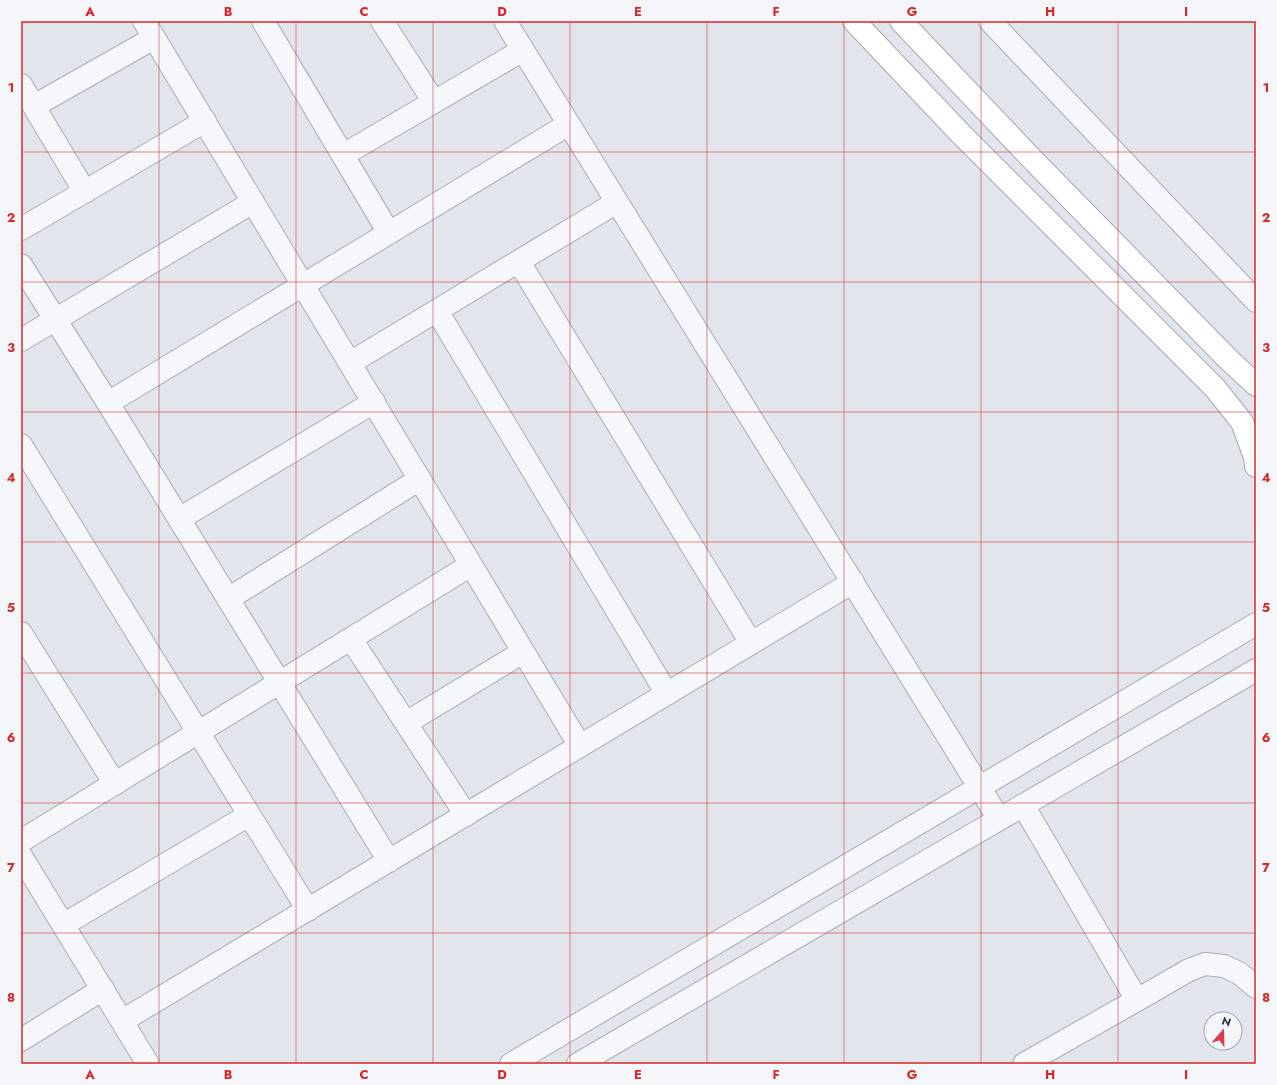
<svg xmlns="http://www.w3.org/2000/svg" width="1277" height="1085" font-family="Jost,sans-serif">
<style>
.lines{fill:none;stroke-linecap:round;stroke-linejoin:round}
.minor-casing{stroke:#a6acb7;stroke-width:24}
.major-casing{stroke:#a1a9b9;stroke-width:24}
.minor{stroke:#f6f7fa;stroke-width:22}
.major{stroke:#fff;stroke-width:22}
.grid{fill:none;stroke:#d62828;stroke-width:1;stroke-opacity:0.55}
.neatline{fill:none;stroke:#d62828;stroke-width:1.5}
.grid-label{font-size:13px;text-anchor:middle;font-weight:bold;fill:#d62828}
</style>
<rect width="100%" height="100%" fill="#e2e6ec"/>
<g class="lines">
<defs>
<path id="minor" d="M144,21L580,746
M263,21L389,233
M382,21L434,102
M505,21L999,819
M990,21L1256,301
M21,85L85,192
M34,106L154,38
M343,155L523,50
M21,229L205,121
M519,262L751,643
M21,265L108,403L389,861
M437,311L667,694
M21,340L253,202
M350,363L617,202
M108,403L569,124
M21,445L308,910
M179,519L374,402
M228,599L420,479
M21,633L115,784
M351,639L466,815
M406,723L523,652
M1023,805L1137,1000L1024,1064
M21,841L471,565
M21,856L148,1064
M63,925L249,815
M1137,1000L1189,970L1205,964L1224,966L1239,973L1256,987
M122,1021L853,582
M21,1040L103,989
M511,1064L1256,624
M578,1064L1256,670"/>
<path id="major" d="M854,21L959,132L1215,388L1242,422L1255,457L1256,466
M901,21L1032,159L1228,359L1256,385"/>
</defs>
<!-- minor casing -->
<use href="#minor" class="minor-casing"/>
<!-- major casing -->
<use href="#major" class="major-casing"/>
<!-- minor -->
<use href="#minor" class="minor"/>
<!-- major -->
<use href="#major" class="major"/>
</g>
<!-- grid -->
<path class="grid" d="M159,21V1064M296,21V1064M433,21V1064M570,21V1064M707,21V1064M844,21V1064M981,21V1064M1118,21V1064M21,152H1256M21,282H1256M21,412H1256M21,542H1256M21,673H1256M21,803H1256M21,933H1256"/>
<!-- border -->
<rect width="1277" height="1085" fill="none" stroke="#f3f5f9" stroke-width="44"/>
<!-- north arrow -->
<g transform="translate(1223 1031) rotate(20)"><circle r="19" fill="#f3f5f9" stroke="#a2a7b1"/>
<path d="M0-3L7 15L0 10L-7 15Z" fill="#db3d50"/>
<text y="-6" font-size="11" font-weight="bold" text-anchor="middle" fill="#283246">N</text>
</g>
<rect x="22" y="22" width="1233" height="1041" class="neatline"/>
<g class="grid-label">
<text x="90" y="16">A</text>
<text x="228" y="16">B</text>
<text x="364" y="16">C</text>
<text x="502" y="16">D</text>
<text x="638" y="16">E</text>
<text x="776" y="16">F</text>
<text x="912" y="16">G</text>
<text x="1050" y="16">H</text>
<text x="1186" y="16">I</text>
<text x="11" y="92">1</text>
<text x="1266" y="92">1</text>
<text x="11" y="222">2</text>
<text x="1266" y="222">2</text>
<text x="11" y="352">3</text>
<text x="1266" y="352">3</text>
<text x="11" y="482">4</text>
<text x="1266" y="482">4</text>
<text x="11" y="612">5</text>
<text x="1266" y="612">5</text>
<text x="11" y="742">6</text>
<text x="1266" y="742">6</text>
<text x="11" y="872">7</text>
<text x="1266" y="872">7</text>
<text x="11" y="1002">8</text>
<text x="1266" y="1002">8</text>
<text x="90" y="1079">A</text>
<text x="228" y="1079">B</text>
<text x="364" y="1079">C</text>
<text x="502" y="1079">D</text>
<text x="638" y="1079">E</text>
<text x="776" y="1079">F</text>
<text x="912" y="1079">G</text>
<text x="1050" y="1079">H</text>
<text x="1186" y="1079">I</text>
</g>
</svg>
